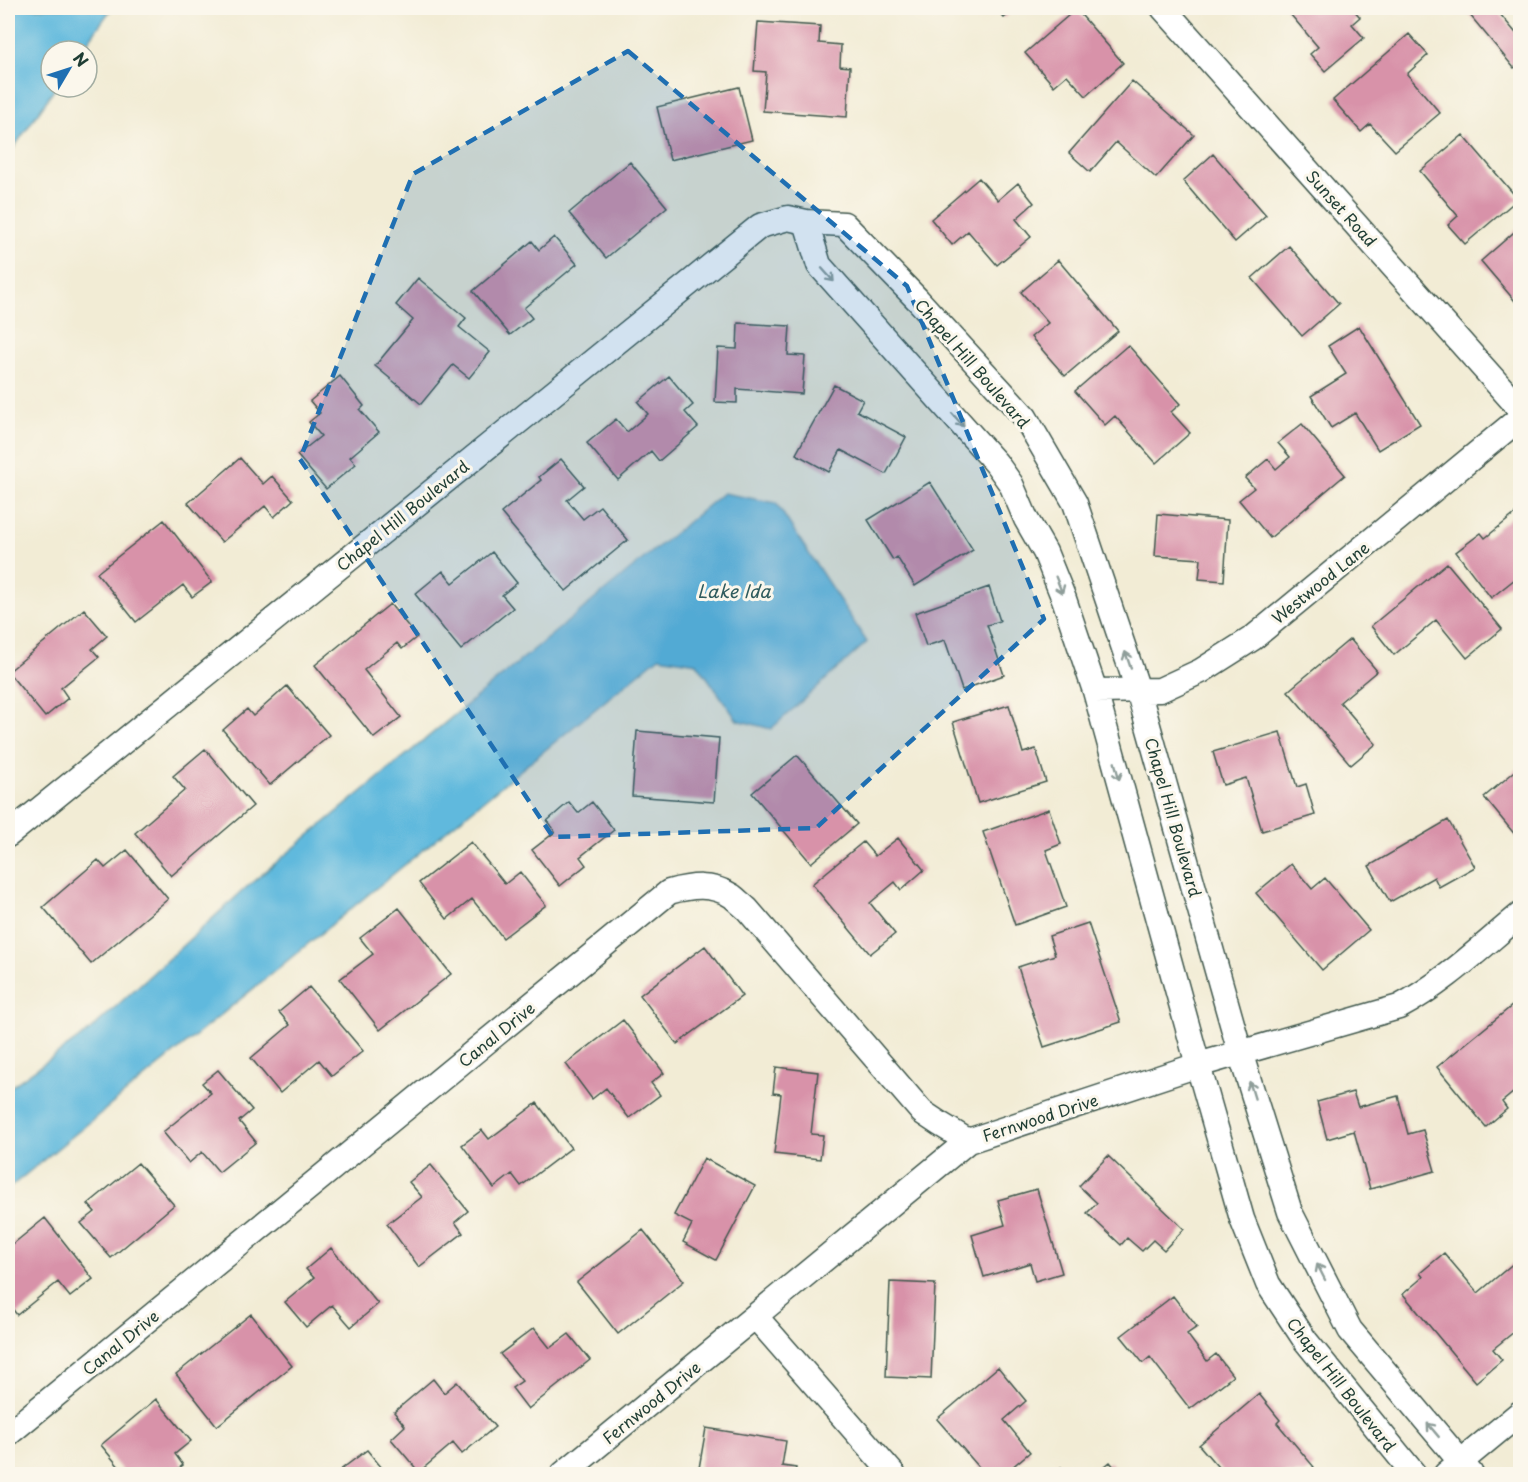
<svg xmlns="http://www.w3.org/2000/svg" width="1528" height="1482" font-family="'Playpen Sans',sans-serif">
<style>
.water{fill:#60b9dd;stroke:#407b88;stroke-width:1.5}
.building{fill:#d892a9}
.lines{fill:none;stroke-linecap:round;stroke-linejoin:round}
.street-casing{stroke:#3f574c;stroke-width:27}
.street{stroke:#fff;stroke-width:24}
.oneway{stroke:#8f9e9a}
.marked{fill:#1f6fb2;fill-opacity:0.2;stroke:#1f6fb2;stroke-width:4.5;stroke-dasharray:12 8;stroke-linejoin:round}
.labels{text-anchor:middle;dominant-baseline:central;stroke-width:6;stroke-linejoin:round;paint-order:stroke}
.street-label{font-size:16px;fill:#1f3d34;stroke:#fbf7ec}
.water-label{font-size:18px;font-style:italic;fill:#2f5c5e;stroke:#fbf7ec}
</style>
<rect width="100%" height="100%" fill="#fbf7ec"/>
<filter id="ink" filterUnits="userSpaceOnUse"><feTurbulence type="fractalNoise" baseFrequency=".0167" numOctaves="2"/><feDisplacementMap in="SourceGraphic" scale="12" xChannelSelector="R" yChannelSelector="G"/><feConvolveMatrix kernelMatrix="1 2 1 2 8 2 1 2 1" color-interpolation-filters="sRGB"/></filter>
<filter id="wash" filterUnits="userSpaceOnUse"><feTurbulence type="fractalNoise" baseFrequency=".008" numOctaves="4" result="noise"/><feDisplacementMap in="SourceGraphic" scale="24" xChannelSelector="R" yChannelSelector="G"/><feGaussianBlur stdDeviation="1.35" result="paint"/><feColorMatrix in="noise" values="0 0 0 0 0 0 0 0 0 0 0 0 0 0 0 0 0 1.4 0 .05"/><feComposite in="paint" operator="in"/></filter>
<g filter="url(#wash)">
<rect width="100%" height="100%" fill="#f2ecd5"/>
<!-- water -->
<path class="water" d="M8,8H112L81,51H51V87H56L8,156Z
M723,493L776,503L867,642L771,729L737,720L697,663L659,657L8,1189V1089L88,1032L249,885Z"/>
<g id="blocks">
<!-- building -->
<path class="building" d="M995,8H1016L1004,18Z
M1285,8H1352L1360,17L1352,24L1364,38L1325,71L1310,54L1318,47Z
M1464,8H1495L1520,38V63L1514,68Z
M1076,9L1123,63L1086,96L1067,75L1054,86L1025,53Z
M758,22L820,26L819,43L841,45L840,66L850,67L847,117L763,111L766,72L754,71Z
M1409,34L1428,55L1407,74L1440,113L1395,151L1370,124L1361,132L1333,100Z
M1132,81L1194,135L1156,178L1116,142L1090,172L1069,153Z
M739,87L752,140L670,160L657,107Z
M1463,135L1518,199L1465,244L1448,225L1458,216L1420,171Z
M1213,154L1266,215L1235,242L1183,181Z
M630,162L667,207L606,258L569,213Z
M979,178L998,200L1018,183L1034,203L1016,219L1031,237L997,265L968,231L952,245L931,219Z
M1520,227V307L1481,261Z
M554,237L577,264L524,308L532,318L510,335L473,291L532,241L539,250Z
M1289,246L1339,304L1302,336L1252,278Z
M1058,260L1118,331L1065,376L1031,337L1048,323L1021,292Z
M418,278L466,318L459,327L490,352L469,378L453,365L421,404L375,366L413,320L396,305Z
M738,323L790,326L788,355L805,356L802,394L737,389V403L715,402L718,348L737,349Z
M1359,326L1420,424L1378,450L1355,413L1331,428L1311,396L1346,374L1328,346Z
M1128,345L1180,404L1171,412L1190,433L1156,463L1115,416L1105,425L1075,391Z
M340,376L364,406L360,410L379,432L350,457L356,464L326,489L297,455L321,436L309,422L320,413L310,401Z
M669,376L693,405L685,412L698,427L659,461L651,451L618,480L587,443L616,419L627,432L648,414L638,402Z
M834,385L863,400L857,411L906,437L886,474L841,450L829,472L796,454Z
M1302,424L1345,475L1270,538L1239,500L1254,488L1245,478L1268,459L1276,469L1290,457L1278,443Z
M240,458L263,484L272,476L293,500L274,517L265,506L222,542L188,503Z
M561,459L584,486L567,500L583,519L600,506L628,540L566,591L501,513L541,480L539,477Z
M930,482L973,550L915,586L897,557L893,560L868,520Z
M1520,510V575L1491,598L1456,552L1481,533L1485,538Z
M1158,514L1228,520L1224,581L1199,579L1201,559L1155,556Z
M164,520L212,582L192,597L183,585L136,622L97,573Z
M492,552L517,583L502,595L513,608L461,650L415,594L443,571L453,583Z
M1447,563L1502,629L1467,658L1436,620L1394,655L1371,626Z
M989,587L1000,621L987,625L1004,675L962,690L945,640L926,646L915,613Z
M390,604L417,637L402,649L397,643L364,670L401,717L374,738L315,665Z
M84,609L107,636L92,649L99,657L61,688L68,698L45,717L8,672Z
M1350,639L1377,671L1340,702L1376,744L1351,765L1288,691Z
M287,686L329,735L270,785L223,730L247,709L253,716Z
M1009,705L1023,753L1036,749L1046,782L978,803L953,722Z
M637,731L719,738L714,802L632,796Z
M1280,732L1297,787L1306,784L1315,815L1262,831L1246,778L1223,785L1213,752Z
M205,749L253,806L171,876L135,833L185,790L173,776Z
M797,755L857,824L811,863L752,793Z
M1520,767V832L1516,836L1484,797Z
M569,802L578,813L592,802L614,830L580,857L586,865L560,886L532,850L555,832L547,821Z
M1049,809L1061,844L1046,850L1066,907L1015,925L983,832Z
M1448,820L1475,867L1439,887L1434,877L1390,902L1369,866Z
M898,838L924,870L901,890L895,882L870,903L895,934L870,954L812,884L863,842L875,856Z
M471,842L505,884L520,872L546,905L503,938L472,899L447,919L419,883Z
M127,850L168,899L91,964L43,907L98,860L105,868Z
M1291,864L1312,889L1325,878L1369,930L1322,970L1256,893Z
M399,908L451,974L380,1030L340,979L373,954L360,938Z
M1088,923L1121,1022L1044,1047L1018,967L1055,955L1049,936Z
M705,946L742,996L677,1044L640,995Z
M309,987L363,1051L332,1076L319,1060L280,1093L251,1058L290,1025L279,1012Z
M1513,1005L1520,1014V1087L1502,1102L1507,1109L1486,1127L1437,1067Z
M623,1020L664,1073L651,1083L660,1095L629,1118L606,1088L592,1099L566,1064Z
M776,1067L818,1072L811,1134L823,1135L820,1159L774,1154L781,1094L773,1093Z
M218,1070L252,1110L239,1121L256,1142L219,1172L202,1152L189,1163L163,1132L211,1093L202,1083Z
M1353,1092L1358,1107L1398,1096L1408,1134L1423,1130L1435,1171L1370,1189L1354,1131L1327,1139L1317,1102Z
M537,1103L571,1148L521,1186L512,1174L494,1188L462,1145L482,1130L489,1139Z
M1108,1156L1184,1229L1164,1250L1153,1240L1142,1251L1127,1238L1121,1245L1087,1213L1097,1203L1079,1186Z
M704,1158L755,1186L716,1260L683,1242L692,1224L674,1215Z
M138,1163L174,1205L111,1258L81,1223L95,1212L88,1204Z
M431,1165L468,1211L455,1222L463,1233L419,1267L387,1224L422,1197L409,1182Z
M1037,1189L1062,1273L1035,1281L1030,1263L984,1277L972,1235L1005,1225L998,1200Z
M45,1218L93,1279L70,1297L58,1282L17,1315L8,1303V1267L10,1265L8,1262V1248Z
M643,1230L684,1281L618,1334L577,1282Z
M331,1248L378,1304L351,1327L332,1305L306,1327L285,1302L314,1278L306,1269Z
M1444,1253L1478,1293L1516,1261L1520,1267V1327L1493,1349L1502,1360L1476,1382L1403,1294L1423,1277L1420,1273Z
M890,1282L935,1284L931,1379L886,1377Z
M1173,1296L1197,1327L1187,1334L1207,1361L1216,1354L1233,1376L1190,1409L1150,1357L1143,1363L1121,1336Z
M251,1314L292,1366L217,1426L176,1374Z
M534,1328L550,1348L569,1334L590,1360L528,1409L512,1388L522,1381L500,1354Z
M998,1367L1026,1401L1004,1420L1030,1452L1004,1474H985L937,1419Z
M433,1379L444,1393L457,1382L495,1427L462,1454L453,1443L419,1472L391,1439L405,1426L394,1412Z
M1259,1394L1280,1420L1277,1423L1314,1467L1304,1474H1224L1199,1445Z
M156,1399L191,1441L175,1454L183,1465L171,1474H158L156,1471L152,1474H125L101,1445Z
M706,1428L786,1441L782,1466L796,1468L795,1474H698Z
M367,1450L387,1474H335Z
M1110,1462L1120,1474H1095Z
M1061,1467L1067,1474H1053Z"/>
</g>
</g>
<g filter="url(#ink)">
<use href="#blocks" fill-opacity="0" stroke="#3f574c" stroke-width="1.5"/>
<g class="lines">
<defs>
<path id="street" d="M1163,8L1520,409
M806,222L819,265L996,463L1011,484L1026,519L1045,552L1064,599L1095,691L1198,1065L1242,1219L1268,1284L1305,1340L1414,1474
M1095,691L1160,690L1201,671L1253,638L1520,418
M8,835L760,226L788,218L806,222L844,224L918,300L1025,417L1075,503L1138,690L1240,1052L1290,1212L1350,1330L1471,1474
M755,1316L893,1474
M8,1434L669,892C691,886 712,883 732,896C737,900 742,905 747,909L922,1112L940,1124L968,1141
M563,1474L968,1141L1198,1065L1399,1007C1444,983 1481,947 1520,915
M1446,1474L1520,1413"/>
</defs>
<!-- street casing -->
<use href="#street" class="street-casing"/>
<!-- street -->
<use href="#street" class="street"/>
</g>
<!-- one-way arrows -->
<defs><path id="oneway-shaft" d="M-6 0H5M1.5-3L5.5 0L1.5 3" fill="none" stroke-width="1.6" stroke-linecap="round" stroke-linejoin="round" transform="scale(1.5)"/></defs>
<g class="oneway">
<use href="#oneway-shaft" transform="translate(828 275) rotate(48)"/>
<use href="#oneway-shaft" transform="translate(958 420) rotate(48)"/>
<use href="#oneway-shaft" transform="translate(1059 585) rotate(68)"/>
<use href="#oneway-shaft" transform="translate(1128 660) rotate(-109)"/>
<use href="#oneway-shaft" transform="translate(1117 771) rotate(75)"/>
<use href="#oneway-shaft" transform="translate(1252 1090) rotate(-107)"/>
<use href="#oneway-shaft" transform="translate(1321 1272) rotate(-117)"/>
<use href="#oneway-shaft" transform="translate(1433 1430) rotate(-130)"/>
</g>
</g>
<!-- marked area -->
<path class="marked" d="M628,51L907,286L1044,619L816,828L553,837L300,459L413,174Z"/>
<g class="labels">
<!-- street labels -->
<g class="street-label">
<text transform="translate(1342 208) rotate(48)">Sunset Road</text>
<text transform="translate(973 363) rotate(49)">Chapel Hill Boulevard</text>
<text transform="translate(402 515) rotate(-39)">Chapel Hill Boulevard</text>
<text transform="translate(1320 582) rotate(-39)">Westwood Lane</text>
<text transform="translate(1174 817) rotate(74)">Chapel Hill Boulevard</text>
<text transform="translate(496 1034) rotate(-39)">Canal Drive</text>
<text transform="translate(1040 1117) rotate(-18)">Fernwood Drive</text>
<text transform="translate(120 1342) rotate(-39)">Canal Drive</text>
<text transform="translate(1342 1384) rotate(52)">Chapel Hill Boulevard</text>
<text transform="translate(651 1402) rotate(-39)">Fernwood Drive</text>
</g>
<!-- water labels -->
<g class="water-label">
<text x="734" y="590">Lake Ida</text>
</g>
</g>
<!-- margin -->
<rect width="1528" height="1482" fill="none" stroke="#fbf7ec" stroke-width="30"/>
<!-- north arrow -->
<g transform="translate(69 69) rotate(51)"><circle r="28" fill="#fbf7ec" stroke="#a3ada2" stroke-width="1.5"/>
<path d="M0-4.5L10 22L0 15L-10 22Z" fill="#1f6fb2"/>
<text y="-9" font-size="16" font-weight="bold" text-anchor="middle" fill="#1f3d34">N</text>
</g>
</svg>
